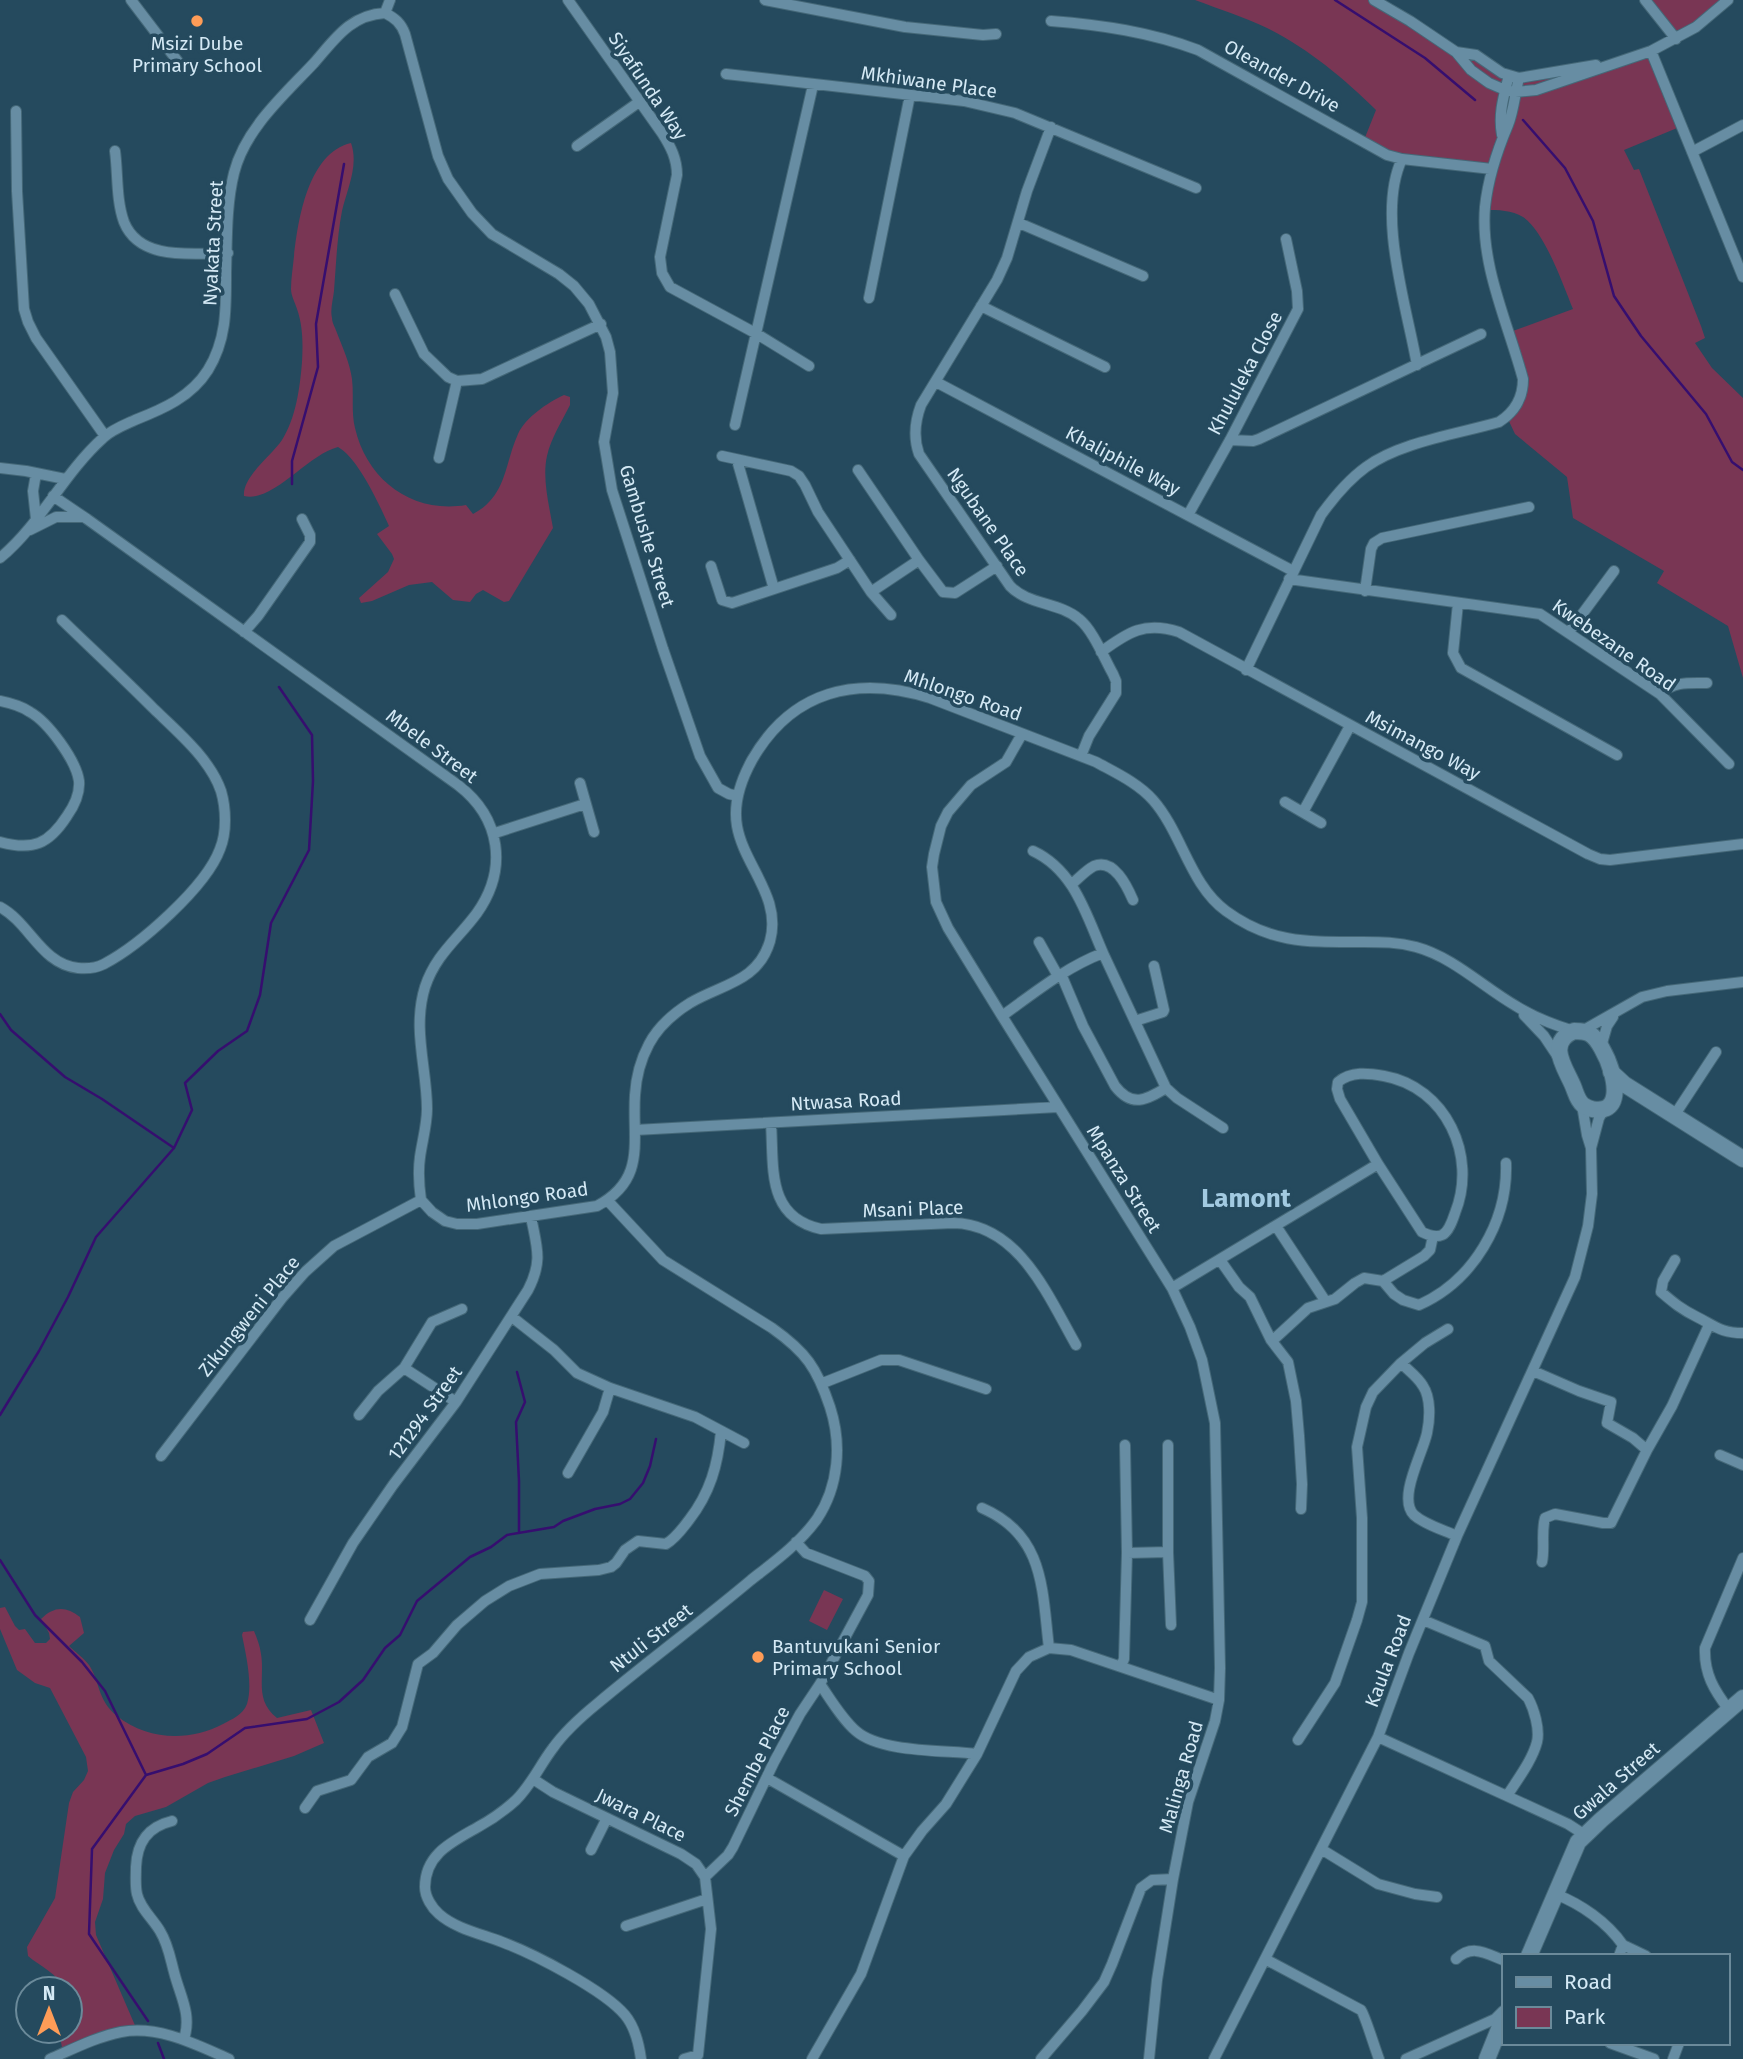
<svg xmlns="http://www.w3.org/2000/svg" width="1743" height="2059" font-family="'Fira Sans',sans-serif">
<style>
.green{fill:#793654}
.lines{fill:none;stroke-linecap:round;stroke-linejoin:round}
.stream{stroke:#360e6f;stroke-width:2.5}
.street-casing{stroke:#456878;stroke-width:12}
.secondary-casing{stroke:#456878;stroke-width:18}
.street{stroke:#678da3;stroke-width:10}
.secondary{stroke:#678da3;stroke-width:16}
.poi-dot{fill:#fe9c57;stroke:#254a5e;stroke-width:2.5}
.labels{text-anchor:middle;dominant-baseline:central;stroke-width:7;stroke-linejoin:round;paint-order:stroke}
.poi-label{font-size:19px;fill:#d4e9f5;stroke:#254a5e}
.street-label{font-size:19px;fill:#d4e9f5;stroke:#254a5e}
.district-label{font-size:26px;font-weight:bold;fill:#a2cae1;stroke:#254a5e}
</style>
<rect width="100%" height="100%" fill="#254a5e"/>
<!-- green -->
<path class="green" d="M1195,0H1374L1509,75L1612,63L1651,51L1682,126L1624,150L1634,170L1639,169L1701,326L1705,338L1695,343L1712,368L1743,398V678L1728,626L1657,583L1664,571L1573,518L1567,477L1515,434L1507,417L1521,397L1510,332L1573,309C1563,285 1545,232 1523,217C1512,210 1498,210 1485,210L1493,170L1402,159L1364,140L1376,110C1345,79 1306,47 1267,28C1244,17 1219,9 1195,0Z
M1646,0H1728L1676,39Z
M351,143C359,166 347,189 342,211C337,237 336,265 334,291C333,300 330,310 332,318C332,323 336,329 337,333C343,348 350,364 352,379C354,395 351,412 355,428C367,480 412,514 466,505L473,514C507,496 504,465 518,434C526,417 547,403 564,395L570,397V405C562,421 551,438 547,456C542,478 549,505 553,528L509,601L504,602L483,590L476,594L470,602L453,600L432,582L409,585L372,601L361,603L359,598L388,572L394,559L392,554L377,534L389,526C379,504 358,458 338,447C307,455 273,503 244,496C242,477 272,455 282,440C296,418 300,387 302,362C303,344 303,326 297,309C295,302 291,296 291,289C291,278 293,267 294,256C298,220 308,153 351,143Z
M824,1590L843,1599L827,1630L809,1621Z
M5,1607L15,1626L19,1630L25,1629L35,1643H46L50,1639L49,1633L41,1619C54,1606 66,1606 80,1617L84,1633L69,1646C75,1652 84,1658 89,1665C100,1681 97,1700 117,1716C147,1740 189,1742 223,1724C232,1719 243,1715 247,1704C253,1685 246,1655 242,1635L243,1632L254,1631C257,1638 260,1646 261,1654C265,1678 254,1700 277,1718L311,1710L324,1743L294,1756L225,1777L208,1783L166,1807L135,1816L126,1824L124,1834L114,1850L105,1873L103,1899L95,1922L96,1935L137,2030L63,2053L59,2031H70V1989H65C57,1973 41,1967 28,1956L27,1947L55,1898L69,1803L73,1792L84,1780L88,1771L86,1757L50,1688L35,1683L17,1670L0,1629V1608Z"/>
<g class="lines">
<!-- stream -->
<path class="stream" d="M1335,0L1425,58L1475,100
M1523,120L1565,168L1593,221L1614,296L1641,336L1706,414L1732,462L1743,470
M292,484V461L318,367L316,324L344,164
M0,1014L11,1030L65,1077L102,1099L174,1148
M517,1372L525,1402L516,1422L519,1481V1533
M0,1415L39,1351L68,1297L96,1237L174,1148L192,1110L185,1083L218,1051L247,1031L260,995L271,923L309,850L313,781L312,735L279,687
M0,1560L35,1615L82,1662L105,1691L146,1775L92,1849L89,1934L148,2021
M146,1775L183,1764L207,1754L245,1728L307,1719L339,1702L363,1680L385,1648L400,1635L417,1601L470,1557L491,1547L507,1535L554,1527L563,1521L595,1509L620,1504L630,1499L643,1483L650,1466L656,1439
M158,2043L164,2059"/>
<defs>
<path id="street" d="M131,0L179,63
M568,0L662,133C671,147 677,159 677,175L660,257L662,273L670,287L757,334L809,366
M765,0L905,27L983,35L996,34
M1374,0L1410,21L1456,52L1471,70L1489,83L1505,90L1515,92L1536,90L1651,51L1696,27L1728,0
M1645,0L1676,39
M385,13C395,18 401,23 405,34L438,156L448,179L472,213L492,234L559,274L574,286L589,304L606,337L610,352L613,393L604,442L612,490L663,649L700,756L718,788L729,794L738,796
M1051,21C1102,25 1150,32 1198,50L1387,155L1402,159L1492,169
M1651,51L1743,277
M1456,52L1476,55L1502,73L1519,78L1596,65
M726,74L964,101L1015,113L1196,188
M16,111L17,191L24,309L28,322L36,338L105,436
M1051,127L1027,191L1007,258L997,280L921,405C915,421 913,437 919,454L1010,586C1028,605 1059,602 1079,619C1093,630 1104,658 1113,674L1116,681V693L1089,736L1081,756
M1502,135C1498,114 1504,95 1509,75
M577,146L639,102
M115,151C118,173 116,200 124,222C140,262 194,253 228,253
M1692,152L1743,125
M1402,159C1376,214 1407,307 1417,365
M1019,223L1143,276
M395,294L424,354L448,377L457,381L482,379L601,324
M869,298L910,95
M981,306L1105,367
M936,382L1293,571
M735,425L813,85
M1230,440L1253,441L1259,439L1481,334
M722,456L791,471L799,476L805,485L818,512L871,592L891,615
M439,458L457,381
M737,460L774,589
M0,468L26,471L65,479
M858,470L919,560L943,592L955,593L997,566
M36,474L33,491L36,519
M53,496L87,519L458,785C501,818 508,869 477,913C458,939 436,954 425,987C412,1029 427,1068 427,1109C427,1125 422,1142 420,1157C418,1171 419,1186 421,1200
M1188,515L1230,440L1298,309L1297,291L1286,239
M30,530L56,517H81
M0,558C41,524 63,474 103,438C111,430 124,425 135,420C163,409 191,397 208,370C227,339 226,308 226,273C227,241 226,205 234,173C245,129 284,95 314,63C335,39 350,15 385,13L390,0
M711,566L722,600L732,603L837,568L850,560
M1289,579L1540,614L1660,694L1729,764
M1365,591L1371,549L1374,543L1382,538L1529,507
M871,592L919,560
M1458,603L1453,653L1461,668L1617,755
M244,632L258,616L310,542V535L302,519
M1569,632L1614,571
M1101,652C1128,632 1145,621 1179,632L1588,854L1600,859L1610,860L1743,844
M1246,670L1321,515C1334,497 1348,480 1366,467C1400,442 1458,434 1499,422C1515,412 1523,397 1523,379C1508,323 1480,265 1485,207C1488,178 1497,151 1508,125C1514,110 1515,93 1519,78
M1660,694C1674,681 1690,683 1707,683
M0,701C10,703 21,706 30,712C48,722 76,760 79,781C80,793 74,806 67,816C49,844 33,851 0,842
M1022,734L1006,762L971,785L948,812L941,826L934,854L932,867L936,902L948,928L1002,1016L1172,1288L1190,1327L1202,1360L1215,1423L1220,1668L1219,1700L1215,1721L1188,1802L1173,1879L1157,1980L1149,2059
M580,783L594,832
M1285,802L1321,823
M1303,812L1350,726
M495,833L585,804
M1072,884C1078,879 1086,870 1094,866C1114,858 1127,886 1133,900
M0,907C30,923 41,964 78,968C87,969 96,968 104,964C140,945 206,887 220,849C227,832 226,808 221,791C210,759 178,732 154,709C124,679 93,650 62,620
M1039,942L1058,976
M1103,953L1166,1088L1177,1098L1223,1128
M1061,974L1083,1026L1115,1086C1132,1108 1146,1100 1166,1088
M1524,1015L1544,1036L1558,1057
M1002,1016C1034,993 1066,967 1103,953C1086,914 1074,870 1033,851
M1135,1021L1163,1012L1164,1010L1154,966
M1582,1031L1642,997L1667,991L1743,982
M1601,1047L1607,1026L1613,1017
M1674,1116L1716,1052
M771,1123C774,1168 766,1217 821,1229L953,1223C1019,1224 1048,1296 1076,1345
M635,1130L1058,1107
M1591,1148L1599,1118L1604,1109
M421,1200L432,1212L445,1221L457,1224H477L597,1206C647,1179 632,1142 635,1095C636,1078 641,1059 649,1044C658,1027 674,1013 690,1003C722,984 758,982 770,941C782,897 744,866 737,826C733,803 741,780 752,760C792,690 857,675 930,698L1096,762C1116,773 1138,783 1153,800C1182,833 1190,885 1226,911C1271,944 1309,942 1363,942C1381,942 1398,942 1416,947C1453,957 1483,987 1516,1006C1535,1018 1554,1025 1574,1031
M608,1201L663,1260L772,1328C806,1352 817,1368 830,1407C842,1444 839,1486 817,1519C800,1543 774,1562 751,1580C701,1622 648,1661 598,1703C582,1716 565,1731 553,1748C540,1765 532,1784 516,1800C505,1810 491,1820 478,1827C452,1842 425,1854 425,1887C425,1897 432,1908 439,1914C456,1929 482,1934 502,1942C534,1954 604,1990 625,2015C635,2027 639,2044 641,2059
M1276,1226L1326,1302
M1220,1260L1239,1287L1250,1297L1271,1340L1288,1362L1296,1401L1299,1436L1302,1484L1301,1509
M1675,1260L1663,1281L1661,1292C1674,1303 1681,1309 1697,1317C1715,1326 1721,1333 1743,1333
M1383,1281L1424,1256L1430,1250L1433,1236
M1172,1288L1378,1164L1422,1232C1428,1235 1435,1238 1442,1235C1449,1232 1453,1219 1455,1213C1478,1156 1446,1087 1384,1076C1368,1073 1351,1071 1338,1082L1337,1089L1340,1099L1378,1164
M512,1317L554,1350L577,1373L610,1388L695,1417L744,1443
M1272,1341L1308,1308L1335,1299L1355,1283L1364,1278L1383,1281L1394,1294L1403,1300L1419,1305C1473,1281 1508,1222 1506,1163
M1401,1363C1408,1370 1418,1377 1423,1386C1431,1398 1430,1419 1427,1433C1423,1453 1397,1498 1414,1515C1425,1525 1444,1530 1457,1536
M404,1368L456,1402
M1533,1371L1579,1391L1611,1402L1607,1423L1633,1438L1647,1450
M823,1383L881,1360H899L986,1389
M359,1415L378,1391L404,1368L432,1322L462,1309
M1720,1455L1743,1465
M161,1456L282,1298L305,1272L334,1246L421,1200
M568,1473L603,1412L610,1388
M982,1508C1045,1535 1042,1590 1049,1648
M1168,1552L1171,1625
M1127,1553L1168,1552V1445
M1542,1562C1545,1548 1541,1532 1545,1518L1555,1514L1603,1523H1611L1647,1450L1672,1406L1709,1325
M310,1620L353,1543L393,1485L456,1402L528,1290C543,1261 537,1248 531,1217
M1423,1620L1485,1646L1489,1661L1528,1698C1534,1709 1540,1729 1537,1742C1532,1761 1517,1780 1507,1796
M1121,1666L1124,1659L1127,1553L1125,1445
M820,1684C831,1700 842,1719 856,1731C881,1753 945,1750 977,1754
M1729,1710C1714,1690 1704,1674 1705,1648L1743,1558
M1378,1737L1568,1824L1585,1835
M1298,1740L1335,1683L1357,1620L1362,1602V1518L1357,1447L1366,1407L1373,1392L1401,1363L1425,1343L1448,1329
M767,1778L904,1856
M533,1779L553,1792L681,1854L696,1864L705,1877L711,1929L698,2055
M305,1808L317,1791L351,1780L368,1757L392,1743L402,1727L418,1664L433,1653L457,1625L485,1601L509,1586L540,1574L599,1570L611,1567L616,1563L625,1550L638,1541L666,1544C676,1538 682,1529 689,1520C710,1493 718,1465 721,1431
M172,1821C147,1827 137,1843 136,1867C136,1876 135,1886 137,1894C140,1908 153,1919 160,1931C168,1944 170,1957 174,1972C180,1996 192,2014 184,2039
M1321,1849L1378,1884L1415,1894L1437,1897
M591,1850L607,1818
M705,1877L728,1855L733,1847L774,1762L800,1714L820,1684L868,1595L869,1581L865,1576L806,1553L796,1542
M1555,1894C1581,1904 1607,1922 1623,1945L1619,1956
M626,1926L707,1899
M1623,1945L1646,1956
M1265,1959L1361,2010C1365,2015 1375,2049 1379,2059
M1456,1959C1472,1944 1485,1953 1503,1960
M1610,2043L1654,2059
M50,2059C73,2049 96,2037 121,2032C158,2025 195,2044 229,2059
M684,2059L698,2055
M812,2059L861,1974L904,1856L922,1831L946,1804L977,1754L1016,1671L1029,1657L1049,1648L1071,1650L1219,1700
M1041,2059L1082,2011L1104,1982L1112,1964L1141,1888L1152,1880L1173,1879
M1214,2059L1378,1737L1409,1653L1457,1536L1575,1277L1588,1226L1592,1194L1591,1148L1587,1135L1582,1105
M1406,2059L1495,2019L1503,2011
M1673,2059L1679,2043"/>
<path id="secondary" d="M1574,1031C1580,1031 1585,1031 1590,1034C1604,1042 1629,1101 1604,1109C1597,1111 1588,1109 1583,1105C1577,1100 1576,1093 1573,1086C1565,1067 1546,1043 1574,1031Z
M1611,1072L1624,1084L1743,1159
M1529,1956L1578,1842L1601,1820L1743,1698
M1487,2059L1503,2019"/>
</defs>
<!-- street casing -->
<use href="#street" class="street-casing"/>
<!-- secondary casing -->
<use href="#secondary" class="secondary-casing"/>
<!-- street -->
<use href="#street" class="street"/>
<!-- secondary -->
<use href="#secondary" class="secondary"/>
</g>
<!-- markers -->
<g class="poi-dot">
<circle cx="197" cy="21" r="7"/>
<circle cx="758" cy="1657" r="7"/>
</g>
<g class="labels">
<!-- poi labels -->
<g class="poi-label">
<text x="197" y="43">Msizi Dube<tspan x="197" dy="22">Primary School</tspan></text>
<text x="772" y="1646" text-anchor="start">Bantuvukani Senior<tspan x="772" dy="22">Primary School</tspan></text>
</g>
<!-- street labels -->
<g class="street-label">
<text transform="translate(1282 76) rotate(29)">Oleander Drive</text>
<text transform="translate(929 82) rotate(8)">Mkhiwane Place</text>
<text transform="translate(648 86) rotate(56)">Siyafunda Way</text>
<text transform="translate(213 243) rotate(-87)">Nyakata Street</text>
<text transform="translate(1245 373) rotate(-62)">Khululeka Close</text>
<text transform="translate(1123 461) rotate(28)">Khaliphile Way</text>
<text transform="translate(988 522) rotate(55)">Ngubane Place</text>
<text transform="translate(647 536) rotate(73)">Gambushe Street</text>
<text transform="translate(1614 645) rotate(35)">Kwebezane Road</text>
<text transform="translate(963 695) rotate(19)">Mhlongo Road</text>
<text transform="translate(1423 745) rotate(28)">Msimango Way</text>
<text transform="translate(432 746) rotate(37)">Mbele Street</text>
<text transform="translate(846 1101) rotate(-3)">Ntwasa Road</text>
<text transform="translate(1124 1179) rotate(58)">Mpanza Street</text>
<text transform="translate(527 1197) rotate(-8)">Mhlongo Road</text>
<text transform="translate(913 1209) rotate(-2)">Msani Place</text>
<text transform="translate(249 1316) rotate(-51)">Zikungweni Place</text>
<text transform="translate(425 1413) rotate(-54)">121294 Street</text>
<text transform="translate(651 1638) rotate(-38)">Ntuli Street</text>
<text transform="translate(1388 1661) rotate(-69)">Kaula Road</text>
<text transform="translate(757 1761) rotate(-63)">Shembe Place</text>
<text transform="translate(1181 1777) rotate(-74)">Malinga Road</text>
<text transform="translate(1616 1781) rotate(-41)">Gwala Street</text>
<text transform="translate(641 1815) rotate(26)">Jwara Place</text>
</g>
<!-- district labels -->
<g class="district-label">
<text x="1246" y="1198">Lamont</text>
</g>
</g>
<!-- legend -->
<rect x="1502" y="1954" width="228" height="91" fill="#254a5e" stroke="#6b8a9a" stroke-width="2"/>
<rect x="1516" y="1977" width="35" height="10" fill="#678da3" stroke="#6b8a9a" stroke-width="2"/>
<text x="1564" y="1989" font-size="21" fill="#d4e9f5">Road</text>
<rect x="1516" y="2007" width="35" height="21" fill="#793654" stroke="#6b8a9a" stroke-width="2"/>
<text x="1564" y="2024" font-size="21" fill="#d4e9f5">Park</text>
<!-- north arrow -->
<g transform="translate(49 2010)"><circle r="33" fill="#254a5e" stroke="#6b8a9a" stroke-width="2"/>
<path d="M0-5L12 26L0 18L-12 26Z" fill="#fe9c57"/>
<text y="-10" font-size="19" font-weight="bold" text-anchor="middle" fill="#d4e9f5">N</text>
</g>
</svg>
